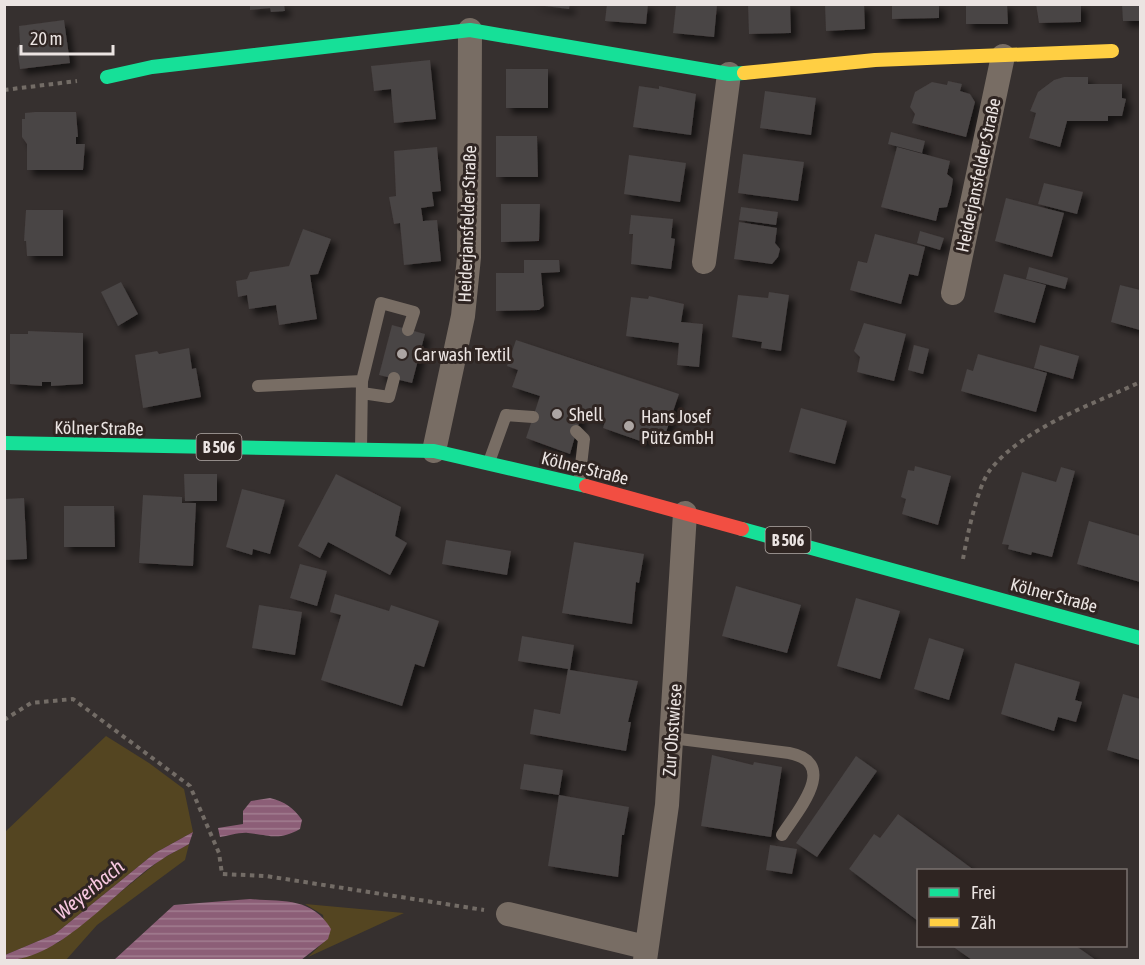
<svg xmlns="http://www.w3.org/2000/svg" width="1145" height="965" font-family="'Asap Condensed',sans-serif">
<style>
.grass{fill:#544521}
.water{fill:url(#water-rules)}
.building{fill:#494444;filter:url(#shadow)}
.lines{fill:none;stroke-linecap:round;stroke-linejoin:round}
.path{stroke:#736c66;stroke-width:4;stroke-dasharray:4.5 4.5;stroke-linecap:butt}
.lane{stroke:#786d64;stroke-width:12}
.street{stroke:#786d64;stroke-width:24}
.fast{stroke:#16e098;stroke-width:14}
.slow{stroke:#ffcf43;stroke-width:14}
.jam{stroke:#f24e42;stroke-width:14}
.poi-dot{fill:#aca5a3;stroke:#2f2522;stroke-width:2}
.labels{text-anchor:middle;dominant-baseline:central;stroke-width:6;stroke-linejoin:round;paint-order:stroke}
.shield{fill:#2f2522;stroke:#b3aba8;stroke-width:1.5}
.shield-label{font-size:16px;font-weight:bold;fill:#ebe4e2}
.street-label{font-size:18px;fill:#ebe4e2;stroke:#2f2522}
.poi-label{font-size:18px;fill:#ebe4e2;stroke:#2f2522;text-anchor:start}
.water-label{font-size:20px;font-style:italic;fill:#f8c8e1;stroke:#2f2522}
</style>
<defs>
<pattern id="water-rules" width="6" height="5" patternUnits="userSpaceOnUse" patternTransform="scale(1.5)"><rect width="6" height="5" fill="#8c5e77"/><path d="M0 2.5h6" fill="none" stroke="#a27d90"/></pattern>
<filter id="shadow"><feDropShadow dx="5.5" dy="5.5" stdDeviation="3" flood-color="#0009"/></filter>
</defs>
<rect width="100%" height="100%" fill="#36302f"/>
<!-- grass -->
<path class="grass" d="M106,736L149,763L184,789L193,832L155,853L55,934L5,955V832Z
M189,844L185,860L97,925L66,960H15L59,942L160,860Z
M305,904L404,913L308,957L327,939L323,915Z"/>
<!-- water -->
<path class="water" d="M270,798C285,802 293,807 302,820L300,829C278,841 271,835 248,833C240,832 228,836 220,837L218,828L243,824V811L251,801Z
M193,832L189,844C179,850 169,854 161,860C115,889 61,961 5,960V955L55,934L155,853Z
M250,899C283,902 312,897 331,929L328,939L301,960H114L174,905Z"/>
<!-- building -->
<path class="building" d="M250,4H284L285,11L271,12L270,8L250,10Z
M529,4H570L569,9Z
M607,4H648L646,24L605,21Z
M748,4H790L791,33L749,34Z
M825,4H864L865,29L826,31Z
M892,4H939V18L892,19Z
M966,4H1007L1008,24H966Z
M1036,4H1081V22L1039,23Z
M1122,4H1140V21H1123Z
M676,5H717L714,37L673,33Z
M64,20L70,63L20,69L17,48L20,43L19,26Z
M430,60L436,119L394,123L391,89L374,91L371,66Z
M506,69H548V108H506Z
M1064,77H1088V84H1122V98L1126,99L1122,116H1108V121H1067L1060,147L1029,138L1036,113L1030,111L1038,92L1054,80Z
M948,81L962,84L960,91L970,94L975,102L966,137L912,123L915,114L910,107L915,92L932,82L947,85Z
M639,86L659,89V86L696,94L691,135L633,127Z
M765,91L816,98L811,135L760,128Z
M35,112H76L78,137H76V144H85L83,170H27V144L22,137V119H25V113Z
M891,132L925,141L922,153L888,144Z
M496,136H537L538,177H496Z
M437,147L441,191L432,192L434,206L421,208L423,221L437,220L441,261L404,265L400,223L394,224L389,197L396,196L394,151Z
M897,147L950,161L947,174L953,179L951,193L947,207L939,208L936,221L881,207Z
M743,154L804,162L798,201L738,193Z
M629,155L686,163L680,202L624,194Z
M1044,183L1083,192L1077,214L1038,204Z
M1006,198L1064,213L1052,257L995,241Z
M501,204H540L539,241L501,242Z
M741,207L778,212L776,225L739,220Z
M26,210H63V256H27L26,241H24Z
M631,215L673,219L671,238L675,239L671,269L631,264L633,234H629Z
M739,222L777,228L775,243L780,249L778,257L772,264L734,259Z
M303,229L331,239L318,274L310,275L317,319L279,325L276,305L249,309L247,295L238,297L236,281L247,279L250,272L289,266Z
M920,231L944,238L940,250L917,243Z
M875,234L925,247L918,276L909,274L901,304L850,290L858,261L867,263Z
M524,260H559L560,272L541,273L544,306L539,310L496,311V273H524Z
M1029,267L1068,278L1065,289L1026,279Z
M1004,274L1046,285L1035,323L994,312Z
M121,282L138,314L118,326L101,292Z
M1120,285L1140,290V330L1111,322Z
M769,292L789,295L781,351L761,348L762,342L732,337L738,295L768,298Z
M649,296L684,304L681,322L703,324L699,367L677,365L679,343L626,336L631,297L648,299Z
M864,323L906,334L894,381L857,372L860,357L854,351Z
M392,325L425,334L412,383L379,375Z
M28,331L83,333V384L51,386V382H42V386L10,384V334H28Z
M516,340L679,394L664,438L649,434L646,443L603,428L605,421L582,412L570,454L526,438L540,396L512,387L518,370L507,366Z
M914,345L929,349L923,374L908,370Z
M1040,345L1079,356L1073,379L1034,368Z
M189,348L192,369L196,368L201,397L143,408L135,355L157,351L159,354Z
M978,354L1047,373L1036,412L961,391L967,369L973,371Z
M801,408L847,421L835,464L789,452Z
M915,466L951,476L938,525L902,514L906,499L901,497L908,470L914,471Z
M1061,467L1075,471L1052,557L1032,552L1031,555L1008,549L1009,545L1002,544L1022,472L1056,482Z
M184,474H217V501H185Z
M336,474L401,507L395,536L407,543L390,575L328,542L320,558L298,546Z
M242,489L285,500L270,554L253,549L252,555L226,547Z
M143,495L182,497V503H196L193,566L139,563Z
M24,498L27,559L4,560V499Z
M64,506H114L115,547H64Z
M1089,521L1140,536V582L1077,564Z
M446,540L511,551L507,575L442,564Z
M574,542L644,554L639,583L636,582L632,624L562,613Z
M300,564L327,571L317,606L290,598Z
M736,586L801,605L787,653L722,636Z
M335,594L389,611L391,605L439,621L424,667L415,664L402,706L321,680L341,615L330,612Z
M856,598L900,611L880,679L837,666Z
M259,605L302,612L295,655L252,648Z
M522,636L574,645L570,670L638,681L628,722H631L626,751L530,734L534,709L560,714L568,669L518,661Z
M929,638L964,649L949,700L914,689Z
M1015,663L1080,682L1075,700L1082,702L1076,722L1058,717L1054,731L1001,714Z
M1123,694L1140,699V760L1107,750Z
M712,755L753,765L754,762L782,767L771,837L701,826Z
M856,756L877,771L817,857L796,843Z
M524,764L563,770L559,795L520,789Z
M559,795L629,807L624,835H622L618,877L548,866Z
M898,814L974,870H918V921L849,869L874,834L880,838Z
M770,845L797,849L792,874L766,870Z
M952,946H1076L1096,960H972Z"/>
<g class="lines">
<!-- path -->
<path class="path" d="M4,90L77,81
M963,559C967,537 977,487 990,470C1024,427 1092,405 1140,382
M4,720L31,703L73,699L190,786L219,853L222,874L266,876L484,910"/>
<!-- lane -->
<path class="lane" d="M258,386L362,381
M362,393L389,397L394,378
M576,431L584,439L579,483
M361,450L362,381L381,303L414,312L408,330
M489,462L506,415L533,417
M672,738L789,753C841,763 796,813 782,835"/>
<!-- street -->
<path class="street" d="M704,262L729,74
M953,293L1003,56
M434,451L463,316L469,257L470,30
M508,914L645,947
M645,960L667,805L685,513"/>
<!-- fast -->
<path class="fast" d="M107,77L152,67L470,30L729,74L744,73
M4,443L434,451L586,486
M742,529L1140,638"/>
<!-- slow -->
<path class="slow" d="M744,73L875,60L1112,51"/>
<!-- jam -->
<path class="jam" d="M586,486L742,529"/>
</g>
<!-- markers -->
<g class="poi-dot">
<circle cx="402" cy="354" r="6"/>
<circle cx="557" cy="414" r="6"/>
<circle cx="629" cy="426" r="6"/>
</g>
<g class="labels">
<!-- shield labels -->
<g class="shield">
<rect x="196.5" y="434" width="45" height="26" rx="4.5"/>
<rect x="765.5" y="527" width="45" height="26" rx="4.5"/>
</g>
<g class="shield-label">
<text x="219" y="447">B 506</text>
<text x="788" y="540">B 506</text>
</g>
<!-- street labels -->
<g class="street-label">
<text transform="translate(978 175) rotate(-78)">Heiderjansfelder Straße</text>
<text transform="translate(467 224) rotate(-88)">Heiderjansfelder Straße</text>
<text transform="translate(99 428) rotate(1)">Kölner Straße</text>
<text transform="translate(585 468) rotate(14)">Kölner Straße</text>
<text transform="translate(1054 595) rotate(15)">Kölner Straße</text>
<text transform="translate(672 730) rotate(-86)">Zur Obstwiese</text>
</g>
<!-- poi labels -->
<g class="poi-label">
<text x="414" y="354">Car wash Textil</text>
<text x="569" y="414">Shell</text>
<text x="641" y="416">Hans Josef<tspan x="641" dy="21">Pütz GmbH</tspan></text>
</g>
<!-- water labels -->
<g class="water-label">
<text transform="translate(89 889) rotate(-39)">Weyerbach</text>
</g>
</g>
<!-- border -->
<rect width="1145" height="965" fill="none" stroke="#ebe4e2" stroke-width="12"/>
<!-- legend -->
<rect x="917" y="869" width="210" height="78" fill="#2f2522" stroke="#7a716f" stroke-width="1.5"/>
<rect x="929" y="888" width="30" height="9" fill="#16e098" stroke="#7a716f" stroke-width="1.5"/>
<text x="971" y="899" font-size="18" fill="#ebe4e2">Frei</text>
<rect x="929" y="918" width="30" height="9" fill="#ffcf43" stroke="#7a716f" stroke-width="1.5"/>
<text x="971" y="929" font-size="18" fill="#ebe4e2">Zäh</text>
<!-- scale -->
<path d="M21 45v9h92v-9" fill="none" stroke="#ebe4e2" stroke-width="3"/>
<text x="30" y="45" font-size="18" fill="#ebe4e2" stroke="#2f2522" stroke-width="4.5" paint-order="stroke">20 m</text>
</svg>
